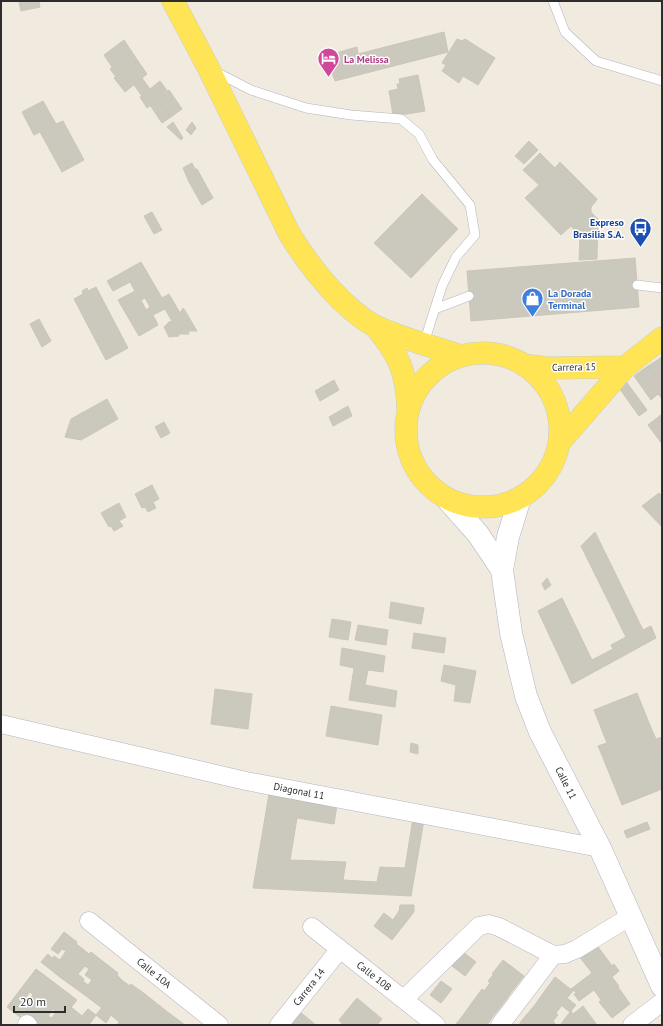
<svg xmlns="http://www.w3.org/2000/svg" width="663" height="1026" font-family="'PT Sans',sans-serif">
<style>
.building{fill:#cbc8bd;stroke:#ccc6b8;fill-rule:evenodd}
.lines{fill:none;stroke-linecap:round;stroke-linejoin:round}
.service-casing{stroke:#b3b4c2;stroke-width:10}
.minor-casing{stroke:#b3b4c2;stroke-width:19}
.secondary-casing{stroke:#b3b4c2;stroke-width:23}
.primary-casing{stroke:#cdcdcd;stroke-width:23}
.service{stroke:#fff;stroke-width:9}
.minor{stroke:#fff;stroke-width:18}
.secondary{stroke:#fff;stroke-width:22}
.primary{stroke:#ffe555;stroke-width:22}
.labels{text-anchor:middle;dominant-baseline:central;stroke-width:3;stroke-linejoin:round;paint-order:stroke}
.hotel-label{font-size:10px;font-weight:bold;fill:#b23c85;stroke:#fff;text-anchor:start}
.transit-label{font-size:10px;font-weight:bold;fill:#164399;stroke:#fff;text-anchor:end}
.shop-label{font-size:10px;font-weight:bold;fill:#366cbe;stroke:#fff;text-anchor:start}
.street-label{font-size:10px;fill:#2d2d2d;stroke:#fff}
</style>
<rect width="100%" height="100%" fill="#f0eadf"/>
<!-- building -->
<path class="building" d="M26,1H39L40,7L21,11L19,2Z
M444,32L448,52L335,81L328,61L337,58L336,53L357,47L358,54Z
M457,39L462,41L465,39L495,58L478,85L463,76L459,83L442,71L446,65L442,63Z
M124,40L132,52L112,67L104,55Z
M132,52L138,61L116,77L110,69Z
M138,61L147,74L125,92L114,78Z
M418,75L425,111L407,114L393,115L389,91L398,89L397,84H400L399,79Z
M142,78L150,89L142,96L134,85Z
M160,81L168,92L147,108L140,97Z
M169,90L182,109L171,117L158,99Z
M158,99L171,117L162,123L150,105Z
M43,101L56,124L63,121L84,160L62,172L40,132L34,135L22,112Z
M173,122L183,138L181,140L167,127Z
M192,122L196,128L191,135L186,130Z
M529,141L538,150L524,164L515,156Z
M540,153L555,168L560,162L597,199L596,201L591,207V212L598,219L597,259L579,260L580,236L571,226L561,235L525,198L539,185L523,170Z
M192,163L195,169H197L213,198L202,205L189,182L183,168Z
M422,194L458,229L411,278L374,243Z
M152,212L162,230L154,234L144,216Z
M635,258L639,307L471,321L467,271Z
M141,262L162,298L169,294L180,313L183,308L184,309L197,331H188L189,334H178L179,336L169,337L164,327L170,321L171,323L172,321L165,309L153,315L158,325L139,336L118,300L135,291L130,282L113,291L107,281ZM145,298L150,307L146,310L141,300Z
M96,287L128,348L106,360L74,299L83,294L82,291L87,288L88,291Z
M39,319L51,341L42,347L30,324Z
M662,357V369L656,361Z
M656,361L662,369V384L648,366Z
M648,366L662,384V399L641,371Z
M641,371L658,394L651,400L634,376Z
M334,380L339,390L320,401L315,391Z
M625,380L647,410L639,416L617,385Z
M107,399L118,419L81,440L65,437L71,419Z
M348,406L352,416L333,426L329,417Z
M662,414V444L648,425Z
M164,422L170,433L161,438L155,427Z
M152,485L159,499L153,502L156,508L148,512L145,507L142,508L135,494Z
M659,493L662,496V527L642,506Z
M119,503L126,517L119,521L123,526L114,531L111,526L109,527L101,513Z
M595,532L643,630L651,626L656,638L572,684L538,611L562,598L592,660L613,649L611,645L626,637L581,546Z
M547,578L551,585L545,590L542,584Z
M391,602L424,608L421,624L389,618Z
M332,619L351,622L348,640L329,637Z
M358,625L388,630L386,645L355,640Z
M414,633L446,638L444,653L412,648Z
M342,648L385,656L383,672L368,670L365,685L397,691L395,707L349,700L354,668L340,665Z
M444,665L476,671L470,703L454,701L456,685L441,681Z
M215,689L252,694L248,729L211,724Z
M637,693L649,723L601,753L598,746L607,743L594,710Z
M331,706L382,715L378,745L326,736Z
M649,723L656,739L662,737V789L622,805L601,753Z
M411,743L418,745V754L410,752Z
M269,794L337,805L334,824L297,818L290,860L346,862L343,880L377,882L380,867L405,868L413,818L424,820L411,896L253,888Z
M647,822L650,829L627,838L624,831Z
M400,905H414V912L392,940L374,926L384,913L393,920L399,911Z
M64,932L77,942L76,944L83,949L61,978L41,962L48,954L52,958L54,956L60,960L66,951L62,949L58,954L51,949Z
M596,944L612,966L576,992L571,989L592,973L579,956Z
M83,949L89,954L91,952L105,963L92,980L85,975L89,969L85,966L78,974L84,979L83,981L88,985L82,993L61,978Z
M463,952L476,962L465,976L452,966Z
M503,960L524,976L513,990L492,974Z
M105,963L118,973L117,975L123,981L102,1008L82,993Z
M614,964L619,971L612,977L619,986L601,1000L594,990L579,1001L574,994Z
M36,969L56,984L30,1020L22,1014L20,1017L7,1007ZM30,992L33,995L28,1001L25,998Z
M493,975L513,990L502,1005L484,991L490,983L488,981Z
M555,977L573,991L567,998L576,1005L570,1012L544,992Z
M123,981L130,986L131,984L145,994L122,1025H117L119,1022L111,1015L106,1023L96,1015Z
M441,981L452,989L441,1003L430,995Z
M56,984L77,1000L57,1025H36L30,1020ZM53,1009L56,1012L52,1018L48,1016Z
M618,987L630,1004L612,1018L599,1002Z
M482,989L502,1005L491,1019L471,1004Z
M544,992L562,1005L556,1013L558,1015L553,1021L534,1006Z
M145,994L165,1010L153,1025H122Z
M357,998L382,1019L377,1025H343L339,1020Z
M471,1004L491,1019L487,1025H469L461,1018Z
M534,1006L555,1023L554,1025H529L522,1020Z
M583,1006L597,1025H560L571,1011L573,1014Z
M71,1007L82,1016L88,1009L96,1015L89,1025H73L70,1023L68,1025H57Z
M165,1010L185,1025H153Z
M299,1011L316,1025H289Z
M461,1018L469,1025H455Z
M522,1020L524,1021L529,1025H519Z"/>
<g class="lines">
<defs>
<path id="service" d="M553,1L565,32L596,61L662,81
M214,71L251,90L306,108L351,115L401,119L419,134L433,160L470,205L475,235L456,257L442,286L424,343
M637,285L662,288
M435,309L469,296"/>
<path id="minor" d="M1,724L246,781L600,848
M89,921L219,1025
M312,927L436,1025
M404,999L479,926L489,924L499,927L553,955L565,954L577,949L631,916
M27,1024L28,1025
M279,1025L340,949
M500,1025L553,955
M632,1025L662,1002"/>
<path id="secondary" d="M446,498L478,534L502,570
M520,498L508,537L502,570L511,633L526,696L540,732L600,848L662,986"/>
<path id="primary" d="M173,1L208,67L289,233C304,258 320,279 341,300C351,309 362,320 375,326C402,339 433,346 461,356
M375,326C399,355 407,372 408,410
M406 430a77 77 0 1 1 154 0a77 77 0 1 1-154 0Z
M524,365L547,368L625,367
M559,443L625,367L662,338"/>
</defs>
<!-- service casing -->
<use href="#service" class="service-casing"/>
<!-- minor casing -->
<use href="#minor" class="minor-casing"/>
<!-- secondary casing -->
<use href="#secondary" class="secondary-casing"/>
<!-- primary casing -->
<use href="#primary" class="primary-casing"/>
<!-- service -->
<use href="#service" class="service"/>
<!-- minor -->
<use href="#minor" class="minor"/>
<!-- secondary -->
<use href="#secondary" class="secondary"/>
<!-- primary -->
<use href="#primary" class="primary"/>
</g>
<!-- icons -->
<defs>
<symbol id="hotel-pin" viewBox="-11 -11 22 30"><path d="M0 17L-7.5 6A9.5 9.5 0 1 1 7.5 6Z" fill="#d1479c" stroke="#fff"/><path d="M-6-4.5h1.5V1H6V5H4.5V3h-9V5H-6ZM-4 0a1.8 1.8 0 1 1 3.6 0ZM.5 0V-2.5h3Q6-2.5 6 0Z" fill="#fff"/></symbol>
<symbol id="bus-pin" viewBox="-11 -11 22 30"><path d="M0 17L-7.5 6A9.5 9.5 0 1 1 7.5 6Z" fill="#1a4fb4" stroke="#fff"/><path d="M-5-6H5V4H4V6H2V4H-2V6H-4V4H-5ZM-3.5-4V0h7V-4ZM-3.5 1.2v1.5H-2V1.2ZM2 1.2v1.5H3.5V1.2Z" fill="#fff"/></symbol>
<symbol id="shop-pin" viewBox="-11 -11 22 30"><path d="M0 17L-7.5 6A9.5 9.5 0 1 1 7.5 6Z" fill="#3f7fe0" stroke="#fff"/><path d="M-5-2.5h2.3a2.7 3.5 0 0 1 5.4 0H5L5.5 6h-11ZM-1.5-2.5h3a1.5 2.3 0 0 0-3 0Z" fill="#fff"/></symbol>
</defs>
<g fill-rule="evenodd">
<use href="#hotel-pin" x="316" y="46" width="25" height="34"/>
<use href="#bus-pin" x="628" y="216" width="25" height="34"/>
<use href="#shop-pin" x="520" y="286" width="25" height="34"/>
</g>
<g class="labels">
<!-- hotel labels -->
<g class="hotel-label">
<text x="344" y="59">La Melissa</text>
</g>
<!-- transit labels -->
<g class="transit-label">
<text x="624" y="222">Expreso<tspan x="624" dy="12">Brasilia S.A.</tspan></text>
</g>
<!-- shop labels -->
<g class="shop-label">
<text x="548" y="293">La Dorada<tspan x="548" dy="12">Terminal</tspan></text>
</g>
<!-- street labels -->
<g class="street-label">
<text transform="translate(574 367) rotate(-1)">Carrera 15</text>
<text transform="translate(566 783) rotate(63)">Calle 11</text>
<text transform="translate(299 791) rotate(11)">Diagonal 11</text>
<text transform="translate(154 973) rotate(39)">Calle 10A</text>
<text transform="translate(374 976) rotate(38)">Calle 10B</text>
<text transform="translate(309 987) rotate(-52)">Carrera 14</text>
</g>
</g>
<!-- border -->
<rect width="663" height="1026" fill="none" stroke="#2d2d2d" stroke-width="4"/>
<!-- scale -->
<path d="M14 1006v6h51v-6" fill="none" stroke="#2d2d2d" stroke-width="2"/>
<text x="20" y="1006" font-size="12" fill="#2d2d2d" stroke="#ffffff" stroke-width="3" paint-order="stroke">20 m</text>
</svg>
